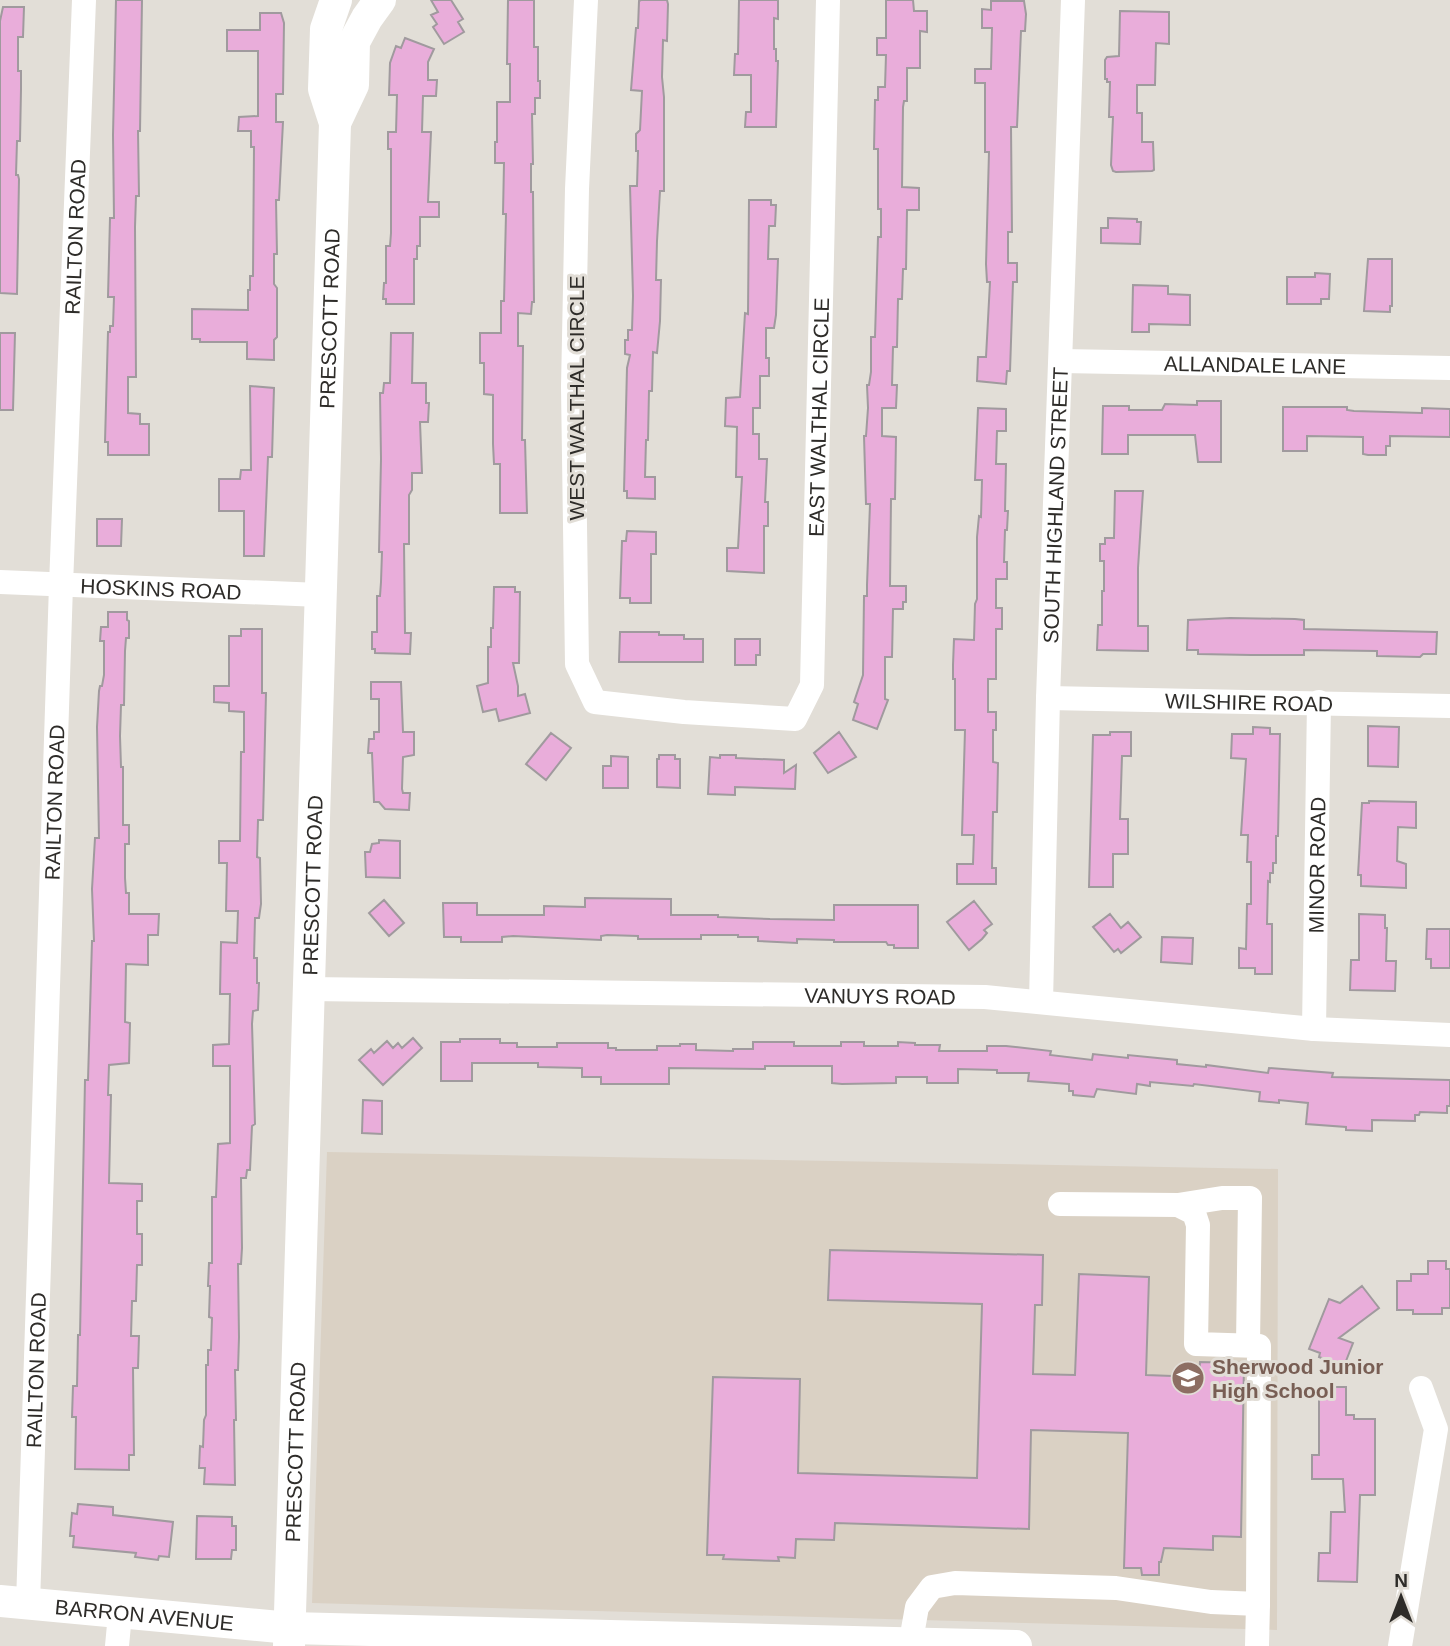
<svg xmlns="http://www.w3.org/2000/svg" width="1450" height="1646" font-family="Arial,sans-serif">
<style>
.built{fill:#dad1c4}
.building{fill:#e9adda;stroke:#a09a9e;stroke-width:2}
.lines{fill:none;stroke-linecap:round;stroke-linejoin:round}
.minor{stroke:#fff;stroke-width:24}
.major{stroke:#fff;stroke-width:32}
.labels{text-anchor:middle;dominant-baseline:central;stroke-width:6;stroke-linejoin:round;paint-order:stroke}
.street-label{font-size:21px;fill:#2e2c29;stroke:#e2ded7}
.education-label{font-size:21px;font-weight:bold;fill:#785e54;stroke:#e2ded7;text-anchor:start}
</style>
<rect width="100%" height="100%" fill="#e2ded7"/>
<!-- built -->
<path class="built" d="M327,1152L1278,1169L1277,1630L312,1603Z"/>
<!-- building -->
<path class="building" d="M116,0H142L140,131H138L139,196H136L135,227L136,377H128V413L140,414V424H149V455H108V442H105L108,332H110V326H113L114,297H108L110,218H114L113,135Z
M431,0H451L463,19L458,22L464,32L444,44L433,27L437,24L431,15L438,12Z
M508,0H534V47H538V81H540V98H535V114H532L533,164H531V192H533L534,302H532L531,314L518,313V346H523L522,440H525L527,513H500V464H494L493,444V395L484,394V363H480V333H501V301H504L506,214H503L504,163H495V142H497V102H510V64H507Z
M641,0H667L668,4L667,41L663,40L662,77L664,97V191H660L657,241L656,280H661L660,321L657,353L653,352L652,391H649L648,440H646L645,477H655V499L627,498V491H624L627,368L630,355L625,354V340H628V330H632L633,296L630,186H637L638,151H636V134L640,130L642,91L631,90L635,40L636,28H638L639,1Z
M739,0H778V19L774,18V49H776V61H778L776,127H745L746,112H751V75H734L735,54H738Z
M886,0H913L914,11H927V32L920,31V68H907V101H904L903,107L902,187L919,188V210H907L906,269H903L902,299H898L897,347H893L892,385H897L896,408H882V436L896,437L895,499H891L890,586H906V602H903V609H893L892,657H885V699L888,700L877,729L853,720L858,704L854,702L863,675L864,596H867V585L870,504H866L864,436H866L868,408L867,385H869L871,372V337H875L878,237H881V209H878V149H874L875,100H878V87H885L886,55H877V38H886Z
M991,1H1024L1026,14L1025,31H1021L1017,127H1011L1012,232H1008V263H1017V282H1013L1010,371H1007L1006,384L977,381L978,357H986L990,282H987L986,264L989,152H985V83H975V69H991L992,28H982V9L991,10Z
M3,7H24L23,37H18V71H21V89L20,141H17L16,175H18L19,179L17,294L0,293V21Z
M1120,11L1169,12V44L1156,43L1155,85H1137V113H1142V142H1153L1154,170L1152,171L1116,172L1113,171L1111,165L1113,117H1109L1110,82H1107V79H1105V60L1107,57L1119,56Z
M260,13H281L284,23L283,94H276V122H283L279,200H276L277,254H274V284L277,288V337L274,340V360L247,359V342H200V339H192V309L248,310V290H250V276H253L254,147H251V131H238L239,117L258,116V51H227V30H260Z
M405,38L434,49L428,62V80H437L436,96H423L422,132H431L428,202H439V217H420V246H417V259H414V304H386V299H383L384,283H386V246H390L391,233V149H388V132H396L397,95H389L390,63L396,46L401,48Z
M749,200H771V205H776L775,226H769L768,259H778L776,315L774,328H766V358H769V376H760V408H753V434H759V459H767L765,502H768V526H764V573L727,571V548H738L742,477H736L737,427L725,426L726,398L740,397L745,313L748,314Z
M1108,218L1137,219V222H1141L1140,244L1101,243V228H1108Z
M1368,259H1392V306H1390V312L1364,311Z
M1315,273L1330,274L1329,299H1321V304H1287V277H1315Z
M1133,285L1168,286V294L1190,295V325L1149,324V332H1132Z
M0,333H15L13,410H0Z
M391,333H413L412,383H426V403H429L428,422H420L422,473H412V490L409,495V544H404L405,633H411L410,654L375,653V649H372V632H377V596H380L381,582L382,552H379L381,459L380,393H383L384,383H390Z
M250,386L274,388L272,457H268L264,556H244V511H219V479H240L241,470H251Z
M1197,401H1221V462H1198L1195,435H1128V454H1102L1103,406H1129V410H1162L1165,404L1197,405Z
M1283,407H1347V410L1354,411L1422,413V408L1450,409V437L1390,436V446H1386V455H1368L1363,454V437L1307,436V451H1283Z
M978,408L1006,409V431H997L996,464H1006L1005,511H1008L1007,530H1005L1004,562H1007V579H996V608H1002V629H996V679H988V712H996V730H993V762L998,763L997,812H993L992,868H996V884H957V864H973L974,835H962L965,730H955V679H953V665L954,639L974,640L975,604L977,599V537L979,516L981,517L982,480H975Z
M1115,491H1143L1138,568V626H1148V651L1097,650L1098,625H1102V591H1104V561H1100V544H1105V538H1114Z
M97,519H122L121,546H97Z
M627,531L656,532V554H651V603H630V598H620L622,541H626Z
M494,587H515V592H520L519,663H513L518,686V696L525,694L530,713L499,721L496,709L483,712L477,686L488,683V647H491V628H493Z
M108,612H127V620L129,621V638H126L125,651L124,705H121L120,736L121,767H123V825H129V844H125V878L126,893H129V914H159L158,935H148V965L126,964L125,1022L130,1023L129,1063L109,1065L108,1095H111L109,1183L142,1184V1201H137V1234H142V1265H137L136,1301H132L131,1336H139L138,1368H133L134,1455H129V1470L75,1469L76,1417H72L73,1386H77L78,1335H80L85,1080H88L92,941H94L92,889L95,838H99L97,727L99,691L100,686H102L104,675V641H100L101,627H108Z
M1230,618L1295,619L1304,620V629L1437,632L1436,654H1423L1420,657L1377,656V651L1304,650V655H1251L1198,654V650H1187L1188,620Z
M241,629H262V693H266L263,820H258L257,857L260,858L261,904L259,918H255L254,958H257V983H259L258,1010L253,1011L252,1024L255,1124L252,1126L250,1170H247L246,1178H241L242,1248L241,1264H238L239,1337L238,1370H235L236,1420H234L235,1485L204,1484L205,1468H199L200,1446L203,1447L204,1420L206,1415V1365H208V1350H211L212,1318L209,1317L210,1286H208L209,1263H212V1197H216L218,1144L230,1143V1066H213V1045L229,1044L230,994H220L221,942L237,943L238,911H226L227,863H219V841H240L241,752H244V712L229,711V703L214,702V686H229V636H241Z
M620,632H659V635H684V639H703V662H619Z
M735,639H760V655H756V665H735Z
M371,682H401L403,732H414V755L403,757L402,789L403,793H410L409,810L385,809L379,802H374L372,753H368L369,739H374V732H379V699H371Z
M1368,726L1399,727L1398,767L1368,766Z
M1253,727L1270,728V734H1280L1278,836H1276V863H1273V873H1270V882L1268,881L1267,924H1272V974H1255V968H1239V948L1246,949L1247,904H1251V862H1247L1248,835H1241L1246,759L1231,758L1232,734H1253Z
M839,732L856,757L828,773L814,753Z
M1110,732H1131V756H1122L1120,819H1128V854H1113V887H1089L1093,735H1110Z
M551,733L571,748L546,780L526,764Z
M659,755H675V759H680V788L657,787V759H659Z
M720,755H736V758L784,760V773L796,765L795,789L735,787V795L708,794L710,757L720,758Z
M611,756L628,757V788H603V766H611Z
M1369,801L1416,802V828L1398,827L1397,861L1406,864V888L1361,886V875H1358L1362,803H1369Z
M379,840L400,841V878L366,877L365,852H370L372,844L379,843Z
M585,898L671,899V915H718V917L770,919L834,920V905H918V948H894V945H888L886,942H834V940L797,939V943L758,941V937H738V935H701V939H638V936L607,935L601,936V940L513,936L502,937V942H461V937H444L443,903H477V915H544V906L585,907Z
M384,900L404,923L389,936L369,913Z
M974,901L992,924L984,930L987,933L982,939L969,950L947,922Z
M1110,914L1121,928L1128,922L1141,937L1121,953L1118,949L1114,952L1093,927Z
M1359,914L1385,915V928H1387L1386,961H1396L1395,991L1350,990L1351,960H1359Z
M1427,929H1450V968H1431V959H1426Z
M1162,937L1193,938L1192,964L1161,962Z
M413,1038L422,1048L383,1085L359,1060L371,1049L374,1053L387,1041L393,1048L398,1043L402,1048Z
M460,1039H500V1043H517V1047H557V1043H608V1048H616V1050H657V1046H680V1044H696V1050L733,1051V1049H753V1042H794V1046H841V1042H864V1046H898V1042L915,1043V1045H940L939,1051H987V1046H1006L1051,1051L1050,1055L1092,1060L1093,1054L1128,1058V1055L1177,1060V1064L1206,1067V1065L1268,1073L1269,1068L1333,1073L1332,1077L1450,1080V1106H1447V1113L1420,1112L1419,1115H1415V1121L1372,1120V1131L1346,1130V1127L1306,1124L1308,1103L1279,1100V1103L1259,1101L1260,1092L1194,1084L1193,1086L1150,1082V1086L1137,1084L1136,1094L1097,1089L1094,1097L1073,1095V1091H1069V1084L1028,1081L1029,1073H997V1070L958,1069V1083H927V1077H896V1083L842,1084L832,1083V1066H765V1069L669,1068V1084H601V1077H582V1068L538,1067V1063H472V1081H441V1042H460Z
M363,1100L382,1101V1134L362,1133Z
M830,1250L1043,1255L1042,1305H1035L1033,1374L1075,1375L1079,1274L1149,1277L1146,1375L1199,1377L1200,1362L1244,1363L1241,1537L1213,1536V1550L1164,1548L1161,1562H1159V1575H1142L1141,1568H1124L1128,1433L1031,1430L1029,1529L835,1523L834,1540L796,1539L795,1558L778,1557L779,1561L723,1559L724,1555H707L713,1377L800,1379L798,1473L977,1478L982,1304L828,1300Z
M1428,1261H1446V1269H1450V1308H1442V1314H1413V1310H1397V1281H1411V1274H1428Z
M1362,1286L1379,1308L1339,1338L1353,1343L1344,1366L1319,1357L1320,1353L1309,1349L1329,1299L1340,1303Z
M1319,1387H1346V1415H1354V1419H1375V1495H1360L1357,1582L1318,1581L1319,1553H1330L1331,1512H1345L1343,1479H1312V1455H1319Z
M78,1504L113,1507V1515L173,1522L169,1557L159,1556L158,1560L135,1557L136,1553L73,1547L74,1536H70L72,1513L77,1514Z
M197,1516L232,1517V1526H236V1550H232L231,1559H196Z"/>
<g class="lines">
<!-- minor -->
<g class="minor">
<path id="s1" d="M586,0L577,189L573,387L577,664L595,702L684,712L795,719L812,685L828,0"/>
<path id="s2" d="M1061,361L1450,368"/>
<path id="s3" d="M0,582L320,595"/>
<path id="s4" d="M1048,698L1450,706"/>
<path id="s5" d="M308,989L985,997L1314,1029L1450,1035"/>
<path id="s6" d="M1041,1002L1048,698L1073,0"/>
<path id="s7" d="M1314,1029L1319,702"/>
<path d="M1178,1205L1222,1198H1250L1248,1345"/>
<path id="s8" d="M28,1604L61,585L84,0"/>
<path d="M117,1646L120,1614"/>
<path d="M910,1646L917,1607L932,1587L955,1583L1116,1588L1211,1602L1258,1604L1259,1346L1196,1344L1198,1225L1194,1213L1178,1205L1060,1204"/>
<path d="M1257,1646L1258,1604"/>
<path d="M1400,1646L1436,1429L1421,1388"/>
</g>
<!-- major -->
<g class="major">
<path d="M335,123L353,85L354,42L367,18L380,0"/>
<path id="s9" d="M0,1601L290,1628L1016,1646"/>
<path id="s10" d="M289,1646L335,123L324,89L326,29L336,0"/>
</g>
</g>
<!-- icons -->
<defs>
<symbol id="school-disc" viewBox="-11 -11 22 22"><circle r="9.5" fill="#8d6e63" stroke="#e2ded7"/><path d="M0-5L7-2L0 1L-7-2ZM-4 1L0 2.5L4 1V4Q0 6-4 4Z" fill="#fff"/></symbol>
</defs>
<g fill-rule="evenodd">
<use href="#school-disc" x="1169" y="1359" width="38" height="38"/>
</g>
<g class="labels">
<!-- street labels -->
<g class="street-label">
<text stroke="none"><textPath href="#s8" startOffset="1368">RAILTON ROAD</textPath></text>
<text stroke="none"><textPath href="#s10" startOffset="1328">PRESCOTT ROAD</textPath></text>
<text stroke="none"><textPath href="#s2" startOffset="194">ALLANDALE LANE</textPath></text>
<text transform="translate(576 398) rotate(-90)">WEST WALTHAL CIRCLE</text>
<text stroke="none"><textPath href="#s1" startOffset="1213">EAST WALTHAL CIRCLE</textPath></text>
<text stroke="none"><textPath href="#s6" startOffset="497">SOUTH HIGHLAND STREET</textPath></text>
<text stroke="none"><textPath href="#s3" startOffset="161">HOSKINS ROAD</textPath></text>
<text stroke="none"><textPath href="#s4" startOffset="201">WILSHIRE ROAD</textPath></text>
<text stroke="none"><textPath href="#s8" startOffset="802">RAILTON ROAD</textPath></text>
<text stroke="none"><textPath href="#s7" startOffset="164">MINOR ROAD</textPath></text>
<text stroke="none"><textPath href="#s10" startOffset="761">PRESCOTT ROAD</textPath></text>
<text stroke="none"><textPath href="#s5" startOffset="572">VANUYS ROAD</textPath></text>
<text stroke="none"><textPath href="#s8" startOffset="234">RAILTON ROAD</textPath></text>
<text stroke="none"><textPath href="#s10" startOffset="194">PRESCOTT ROAD</textPath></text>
<text stroke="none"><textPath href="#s9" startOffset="145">BARRON AVENUE</textPath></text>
</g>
<!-- education labels -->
<g class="education-label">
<text x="1212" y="1366">Sherwood Junior<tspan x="1212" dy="24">High School</tspan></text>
</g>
</g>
<!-- north arrow -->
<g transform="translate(1401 1597)" stroke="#e2ded7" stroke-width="5" paint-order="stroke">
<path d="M0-5L12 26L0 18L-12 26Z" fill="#2e2c29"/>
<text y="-10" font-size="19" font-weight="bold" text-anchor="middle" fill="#2e2c29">N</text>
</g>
</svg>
